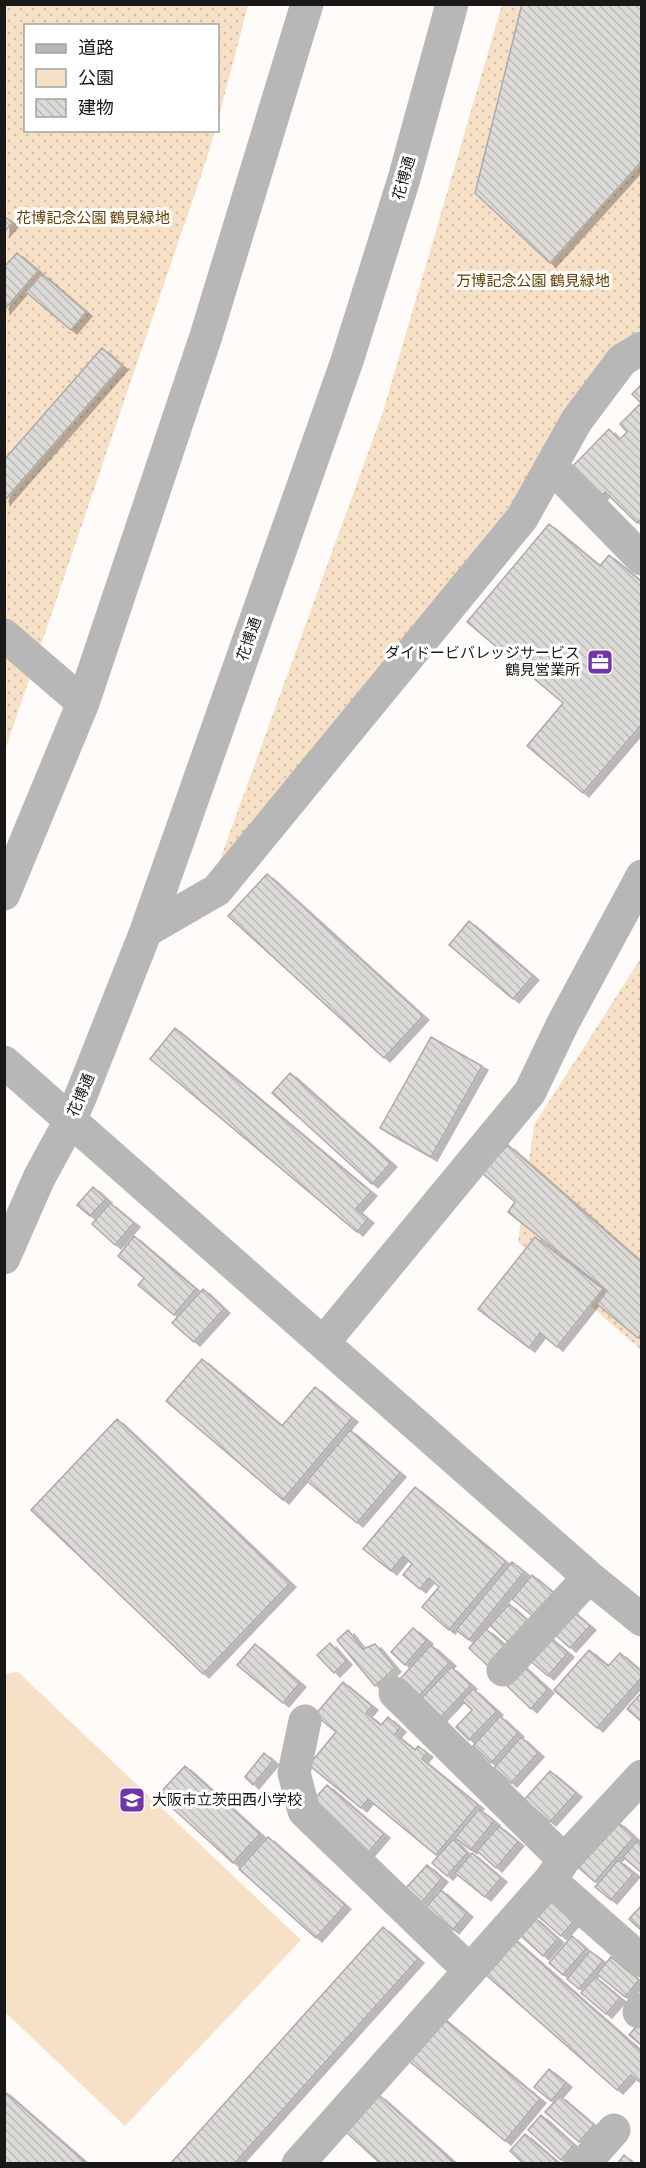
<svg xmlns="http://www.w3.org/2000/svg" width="646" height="2168" font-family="'Roboto Condensed','Noto Sans JP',sans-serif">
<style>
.green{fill:url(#green-dots)}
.pitch{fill:#f6e0c6}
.building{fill:url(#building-back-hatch);stroke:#adaba9;stroke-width:1.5;filter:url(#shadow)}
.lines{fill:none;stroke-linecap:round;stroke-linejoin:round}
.minor{stroke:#b8b7b8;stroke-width:33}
.labels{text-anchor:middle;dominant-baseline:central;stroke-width:6;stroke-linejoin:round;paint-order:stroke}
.street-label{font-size:15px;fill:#191817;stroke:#fff}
.park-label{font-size:15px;fill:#653f00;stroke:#fff}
.poi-label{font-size:15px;fill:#191817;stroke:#fff;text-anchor:end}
</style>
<defs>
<pattern id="green-dots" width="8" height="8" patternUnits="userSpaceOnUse" patternTransform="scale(1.5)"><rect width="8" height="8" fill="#f6e0c6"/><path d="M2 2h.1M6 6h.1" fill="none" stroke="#d2bfa9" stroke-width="1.8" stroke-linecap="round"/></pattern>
<pattern id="building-back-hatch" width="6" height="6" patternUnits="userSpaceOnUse" patternTransform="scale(1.5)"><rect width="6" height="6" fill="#dddbd8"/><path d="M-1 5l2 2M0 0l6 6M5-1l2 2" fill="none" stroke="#bdbbb9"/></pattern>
<filter id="shadow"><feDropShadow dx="6" dy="4" stdDeviation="0" flood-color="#0004"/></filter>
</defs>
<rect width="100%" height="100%" fill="#fefbf9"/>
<!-- green -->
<path class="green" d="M5,5H248L218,120V26H26V130L215,131L207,158L5,750Z
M502,5H641V336L511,518L213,879L383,412Z
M641,958V1350L518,1242L534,1125Z"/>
<!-- pitch -->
<path class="pitch" d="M18,1672L301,1940L125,2126L5,2012L4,1674Z"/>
<!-- building -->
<path class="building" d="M522,4H642V161L550,263L475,193Z
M4,216L12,223L4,232Z
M17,253L38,271L4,310V267Z
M42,274L86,312L71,330L26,292Z
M102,348L122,366L4,501V460Z
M642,384V518L637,523L605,492L600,497L571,468L609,429L619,440L627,432L620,424L641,403L632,394Z
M549,524L600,566L609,555L642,582V602L640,604L642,605V724L583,793L527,746L563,703L467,622Z
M267,874L423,1016L384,1058L228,916Z
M469,921L533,976L513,999L449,945Z
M175,1028L371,1192L356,1209L368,1219L357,1232L150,1059Z
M431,1037L482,1066L431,1157L380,1128Z
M290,1073L391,1163L372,1184L272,1093Z
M508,1145L642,1263V1333L638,1338L597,1304L607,1291L508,1212L515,1202L481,1172Z
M93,1187L106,1199L90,1216L77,1205Z
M110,1203L134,1223L115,1245L92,1224Z
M134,1236L196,1289L174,1315L138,1285L144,1278L118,1256Z
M535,1237L603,1289L557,1347L540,1333L529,1348L478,1309Z
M203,1289L224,1309L194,1342L172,1323Z
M202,1359L282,1426L315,1387L352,1418L283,1500L166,1401Z
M117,1419L290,1583L203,1674L31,1510Z
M350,1430L400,1473L357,1523L307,1481Z
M415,1487L506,1562L449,1630L422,1607L439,1587L429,1578L420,1589L403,1575L412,1564L403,1556L391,1571L363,1549Z
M512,1562L524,1572L469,1640L456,1630Z
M532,1575L555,1594L535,1618L512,1599Z
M509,1604L529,1622L510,1644L490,1625Z
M569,1608L590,1626L570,1648L550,1630Z
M413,1628L427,1640L405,1665L391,1652Z
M486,1629L507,1647L489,1667L469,1648Z
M348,1630L363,1649L375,1644L395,1668L375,1686L337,1640Z
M548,1636L568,1653L548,1676L528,1659Z
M330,1643L346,1661L334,1673L317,1655Z
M255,1644L300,1683L283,1703L237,1665Z
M431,1645L450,1662L419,1696L400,1679Z
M589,1650L608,1666L620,1653L642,1672V1677L597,1728L554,1690Z
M520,1663L548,1689L531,1709L504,1683Z
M451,1667L471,1685L440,1718L420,1700Z
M343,1682L372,1706L366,1713L381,1725L388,1717L400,1728L395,1734L415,1750L418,1746L427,1753L422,1759L478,1805L436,1855L368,1799L361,1808L309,1765L336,1732L315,1715Z
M473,1689L497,1711L469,1740L456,1727L472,1710L462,1700Z
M642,1692V1722L627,1709Z
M500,1716L518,1733L491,1763L473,1746Z
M521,1737L538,1753L511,1783L494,1768Z
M264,1753L273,1761L253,1785L245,1777Z
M185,1766L260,1834L233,1863L158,1795Z
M550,1771L576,1793L550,1822L524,1800Z
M327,1785L384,1834L367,1854L310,1804Z
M479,1809L494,1821L471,1850L455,1838Z
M618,1822L634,1837L595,1882L578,1867Z
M499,1826L518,1842L496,1868L477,1851Z
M268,1837L345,1905L316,1938L239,1869Z
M453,1839L467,1853L447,1876L432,1863Z
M637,1841L642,1845V1873L623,1857Z
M472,1853L501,1878L485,1897L455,1873Z
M618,1860L634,1873L611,1900L595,1887Z
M427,1865L442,1878L422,1902L406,1888Z
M441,1890L467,1913L453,1930L426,1907Z
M550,1899L574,1921L561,1936L536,1914Z
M642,1905V1931L629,1919Z
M534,1917L558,1939L543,1956L519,1934Z
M383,1927L418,1959L234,2164H170Z
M507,1933L642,2052V2080L640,2082L631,2075L617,2090L477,1967Z
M572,1936L586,1949L563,1975L549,1963Z
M590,1951L603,1961L579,1989L567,1979Z
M611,1957L639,1980L625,1997L597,1974Z
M595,1977L620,1998L606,2014L581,1993Z
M438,2014L540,2099L505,2141L403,2056Z
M642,2020V2046L629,2035Z
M549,2069L566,2083L551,2101L534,2087Z
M4,2091L84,2161L82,2164H4Z
M379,2095L456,2164H381L346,2132Z
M560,2096L594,2125L579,2142L545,2112Z
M541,2115L574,2145L561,2160L528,2130Z
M525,2134L556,2161L554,2164H524L510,2151Z
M624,2155L634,2164H617Z"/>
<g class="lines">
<!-- minor -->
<path class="minor" d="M551,466L642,559
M4,635L83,703
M4,894L83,703L206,336L307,4
M146,931L217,890L522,518L577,420L622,360L642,348
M4,1062L589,1577L642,1620
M4,1258L39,1178L70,1121L82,1093L146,931L347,361L404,179L452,4
M323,1343L530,1092L563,1023L642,876
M503,1670L589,1577
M395,1693L564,1860
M305,1721L294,1773L304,1811L469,1970
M550,1880L642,1961
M639,2012L642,2009
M298,2164L550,1880L564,1860L642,1776
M584,2164L614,2130"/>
</g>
<!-- icons -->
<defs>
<symbol id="office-square" viewBox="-11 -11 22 22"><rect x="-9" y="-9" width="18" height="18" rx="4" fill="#7234a9" stroke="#fff"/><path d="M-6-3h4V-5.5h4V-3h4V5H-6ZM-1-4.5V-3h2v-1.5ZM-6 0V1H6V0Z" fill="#fff"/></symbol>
<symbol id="school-square" viewBox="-11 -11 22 22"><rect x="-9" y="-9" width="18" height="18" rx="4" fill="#7234a9" stroke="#fff"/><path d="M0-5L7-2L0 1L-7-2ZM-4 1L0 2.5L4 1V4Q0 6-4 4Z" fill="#fff"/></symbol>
</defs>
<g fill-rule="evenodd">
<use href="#office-square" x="585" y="647" width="30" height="30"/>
<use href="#school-square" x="117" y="1785" width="30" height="30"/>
</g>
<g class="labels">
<!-- street labels -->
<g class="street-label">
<text transform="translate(404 178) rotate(-74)">花博通</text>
<text transform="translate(249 639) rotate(-71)">花博通</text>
<text transform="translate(81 1095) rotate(-67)">花博通</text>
</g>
<!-- park labels -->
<g class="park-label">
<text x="93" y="218">花博記念公園 鶴見緑地</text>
<text x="533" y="281">万博記念公園 鶴見緑地</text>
</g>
<!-- poi labels -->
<g class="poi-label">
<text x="580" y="653">ダイドービバレッジサービス<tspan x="580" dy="17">鶴見営業所</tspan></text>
<text x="152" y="1800" text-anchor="start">大阪市立茨田西小学校</text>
</g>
</g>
<!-- border -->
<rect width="646" height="2168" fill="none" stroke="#191817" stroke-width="12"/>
<!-- legend -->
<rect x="24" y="24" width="195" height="108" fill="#ffffff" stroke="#a3a3a2" stroke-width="1.5"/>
<rect x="36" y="44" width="30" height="9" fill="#b8b7b8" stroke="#a3a3a2" stroke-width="1.5"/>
<text x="78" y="54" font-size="18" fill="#191817">道路</text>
<rect x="36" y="69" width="30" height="18" fill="#f6e0c6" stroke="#a3a3a2" stroke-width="1.5"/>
<text x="78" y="84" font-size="18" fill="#191817">公園</text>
<rect x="36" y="99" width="30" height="18" fill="url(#building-back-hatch)" stroke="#a3a3a2" stroke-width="1.5"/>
<text x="78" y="114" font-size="18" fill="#191817">建物</text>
</svg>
